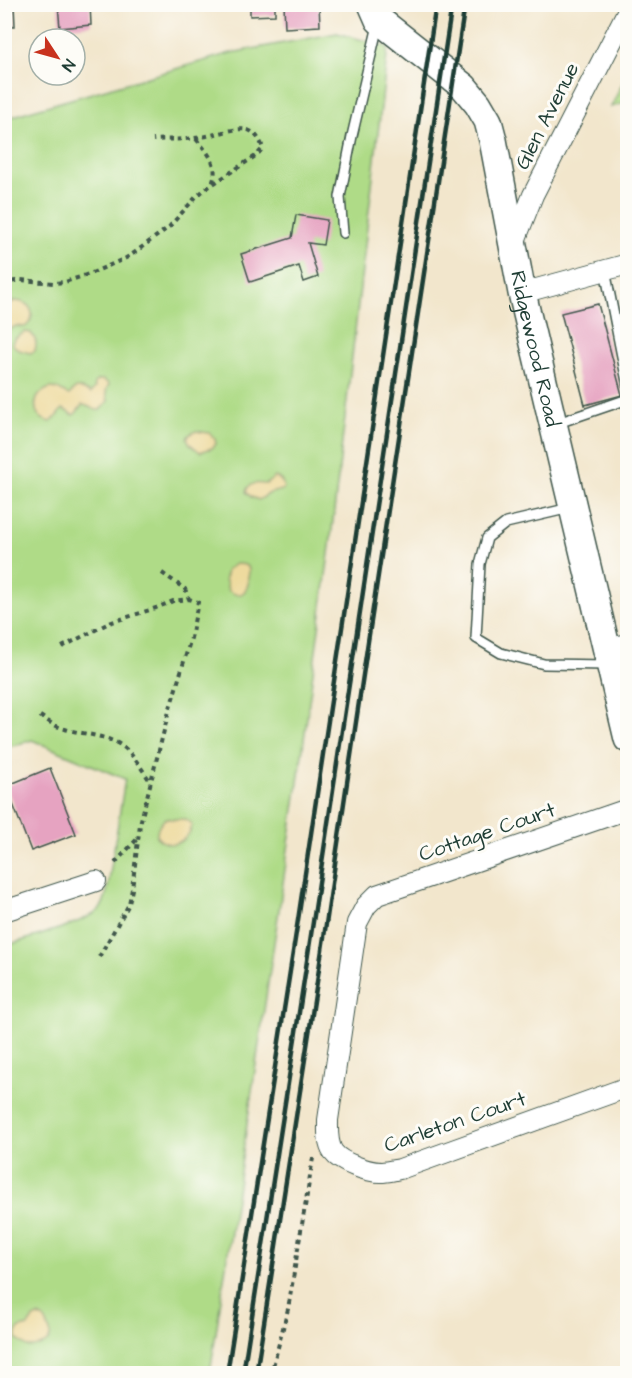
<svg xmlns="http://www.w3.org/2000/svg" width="632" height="1378" font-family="'Architects Daughter',sans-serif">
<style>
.green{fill:#afdb87;stroke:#678c5e;stroke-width:1.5}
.sand{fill:#eeda9e;stroke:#868c69;stroke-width:1.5}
.building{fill:#e6a3c1}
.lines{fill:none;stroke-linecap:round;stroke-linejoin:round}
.lane-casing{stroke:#3f564b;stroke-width:12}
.street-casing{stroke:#3f564b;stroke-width:22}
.secondary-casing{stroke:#3f564b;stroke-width:30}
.path{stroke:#3f564b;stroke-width:4;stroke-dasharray:4.5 4.5;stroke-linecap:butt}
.lane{stroke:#fff;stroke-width:9}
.street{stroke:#fff;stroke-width:20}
.secondary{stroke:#fff;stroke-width:27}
.rail{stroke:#1f3d34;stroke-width:4.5}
.labels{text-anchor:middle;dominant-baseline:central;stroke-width:6;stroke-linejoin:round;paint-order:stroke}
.street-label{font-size:21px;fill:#1f3d34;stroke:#fdfcf7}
</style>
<rect width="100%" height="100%" fill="#fdfcf7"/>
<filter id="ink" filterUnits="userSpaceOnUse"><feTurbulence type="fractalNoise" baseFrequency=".0167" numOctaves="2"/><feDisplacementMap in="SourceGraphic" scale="12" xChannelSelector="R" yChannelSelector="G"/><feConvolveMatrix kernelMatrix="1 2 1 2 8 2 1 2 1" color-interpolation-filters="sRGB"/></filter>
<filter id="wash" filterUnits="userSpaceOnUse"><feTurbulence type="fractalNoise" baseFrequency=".008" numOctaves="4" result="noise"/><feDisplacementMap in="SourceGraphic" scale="24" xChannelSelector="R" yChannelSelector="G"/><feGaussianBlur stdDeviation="1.35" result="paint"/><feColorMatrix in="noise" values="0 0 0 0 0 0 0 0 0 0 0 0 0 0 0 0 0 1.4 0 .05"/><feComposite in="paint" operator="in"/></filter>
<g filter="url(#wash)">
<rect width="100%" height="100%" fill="#f2e6cc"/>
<!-- green -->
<path class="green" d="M337,33L388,47L330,546L301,762L210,1373H5V946C25,939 87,923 100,909C105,903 106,894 108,887L125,779L32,740L5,748V119L26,112L231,53Z
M627,74V102L611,107Z"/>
<!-- sand -->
<path class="sand" d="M14,301C32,301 38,317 25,327L16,326L5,332V307Z
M25,332L31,333C36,339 37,343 35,351L30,353L19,350L12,344L14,339Z
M98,380H103L109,384L106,391L108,401L100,410C93,412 89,404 82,405L76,413L73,415L63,409C57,413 58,418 50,422C29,417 32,392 51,388C58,387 63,393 69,395L76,388H80L91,393L95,387L94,383Z
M196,431L209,433L215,439L216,444L212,448L200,452L190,444L187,438L189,435Z
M275,477C281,479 283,482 284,488L282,490L270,493L259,500L251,497L246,492C248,482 258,483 266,484Z
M235,564C241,564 250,564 249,572C249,574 248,576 248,577C247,583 250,581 247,587C243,597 235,596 228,590L225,578L227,570Z
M166,818C168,818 171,819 174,819C182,820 184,816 192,824C190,842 169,851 157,837C156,829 160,823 166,818Z
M38,1316C45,1318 45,1320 48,1326C56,1344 41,1347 27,1347L17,1339V1331L20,1328L28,1326L33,1319Z"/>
<g id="blocks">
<!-- building -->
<path class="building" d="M5,4H14L15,26H5Z
M58,4H90L91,25L60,28Z
M250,4H275V15L250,16Z
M284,4H319L320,26L285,28Z
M296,215L327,220L323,245L308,243L318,277L304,282L299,266L250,282L241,254L292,238Z
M598,304L622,395L585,405L561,313Z
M50,768L76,834L31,851L6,786Z"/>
</g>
</g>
<g filter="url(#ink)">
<use href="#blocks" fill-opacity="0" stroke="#3f564b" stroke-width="1.5"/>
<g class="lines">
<defs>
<path id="lane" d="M343,233L340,197L352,136L378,25
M605,270L628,387
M555,424L628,399
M570,508L506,523L487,538L480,564L476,638L501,653L544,664L607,665"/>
<path id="street" d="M513,246L533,195L628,10
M522,293L628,264
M606,649L628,644
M628,809L377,895L366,906L357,923L328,1120C328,1130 327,1143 333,1152C341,1163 368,1172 381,1172C387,1172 394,1170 400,1169L628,1087
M4,911L96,881"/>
<g id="secondary">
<path id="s1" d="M372,4L379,20L464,87L478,104L488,121L493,140L522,293L628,739"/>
</g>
</defs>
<!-- lane casing -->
<use href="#lane" class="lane-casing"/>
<!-- street casing -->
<use href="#street" class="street-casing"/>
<!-- secondary casing -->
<use href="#secondary" class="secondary-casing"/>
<!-- path -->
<path class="path" d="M196,139C208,153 220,165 212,184
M4,284L9,282L21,280L54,283L65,282L92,273L126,258L134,253L169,227L196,197L204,190L257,155L263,148C260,140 256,133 248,130C240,128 232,130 224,132C212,135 199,138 186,139C175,140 164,139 153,140
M162,573L185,589L189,599
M62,647L109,623L156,608L173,601L189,599L198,602L191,638L168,715L140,824L132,889L129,904L99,957
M40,716C48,721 56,727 65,729C85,735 111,735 127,750C136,759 143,771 150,781
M115,863L138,838
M271,1374L288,1309L313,1158"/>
<!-- lane -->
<use href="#lane" class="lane"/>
<!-- street -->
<use href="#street" class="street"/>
<!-- secondary -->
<use href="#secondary" class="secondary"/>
<!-- rail -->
<path class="rail" d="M227,1374L298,920L436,4
M243,1374L313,922L452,4
M256,1374L326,924L370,628L465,4"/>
</g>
</g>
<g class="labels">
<!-- street labels -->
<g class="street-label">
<text transform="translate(547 116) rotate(-63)">Glen Avenue</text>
<text stroke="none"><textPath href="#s1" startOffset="400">Ridgewood Road</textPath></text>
<text transform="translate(487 832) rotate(-19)">Cottage Court</text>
<text transform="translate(455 1122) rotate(-19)">Carleton Court</text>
</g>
</g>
<!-- margin -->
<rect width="632" height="1378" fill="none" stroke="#fdfcf7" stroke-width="24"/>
<!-- north arrow -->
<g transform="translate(57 57) rotate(126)"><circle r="28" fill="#fdfcf7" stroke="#a4b0a9" stroke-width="1.5"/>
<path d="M0-4.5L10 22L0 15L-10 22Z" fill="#c8321e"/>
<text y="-9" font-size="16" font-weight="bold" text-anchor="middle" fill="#1f3d34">N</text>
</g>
</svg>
